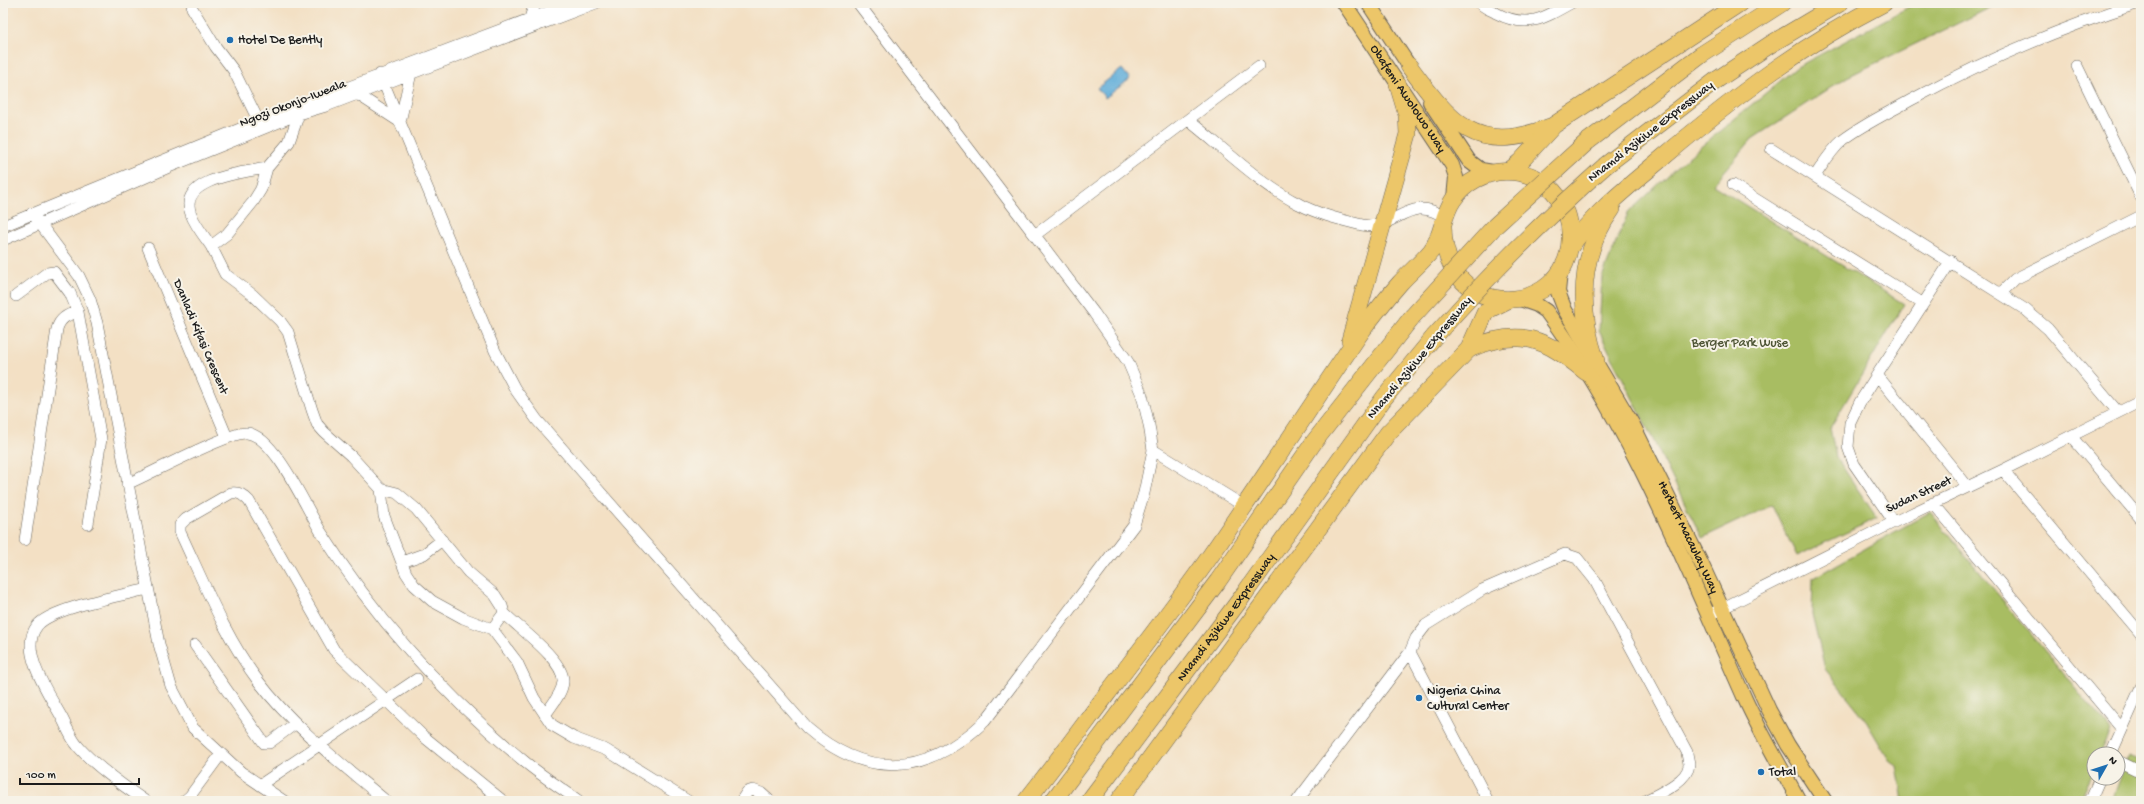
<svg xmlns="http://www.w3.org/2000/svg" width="2144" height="804" font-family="'Gochi Hand',sans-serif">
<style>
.green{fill:#a8bd62;stroke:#626c3f}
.water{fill:#60add9;stroke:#3e647a}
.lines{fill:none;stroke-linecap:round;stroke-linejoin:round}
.minor-casing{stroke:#676157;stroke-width:12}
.major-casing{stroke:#676157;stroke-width:16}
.highway-casing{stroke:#676157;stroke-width:18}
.minor{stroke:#fff;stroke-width:11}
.major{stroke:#ecc669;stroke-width:14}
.highway{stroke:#ecc669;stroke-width:17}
.highway-bridge-casing{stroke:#676157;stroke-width:18;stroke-linecap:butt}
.highway-bridge{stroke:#ecc669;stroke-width:17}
.poi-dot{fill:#1f6fb2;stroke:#f7f3e8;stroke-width:1.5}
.labels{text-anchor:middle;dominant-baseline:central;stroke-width:4;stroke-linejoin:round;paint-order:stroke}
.poi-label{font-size:13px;fill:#1c1c1c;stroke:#f7f3e8;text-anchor:start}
.street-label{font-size:13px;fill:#1c1c1c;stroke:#f7f3e8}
.park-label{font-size:13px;fill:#4d5434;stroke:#f7f3e8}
</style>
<rect width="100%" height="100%" fill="#f7f3e8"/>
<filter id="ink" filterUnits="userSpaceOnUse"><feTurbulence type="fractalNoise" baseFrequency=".025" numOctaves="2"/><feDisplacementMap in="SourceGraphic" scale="8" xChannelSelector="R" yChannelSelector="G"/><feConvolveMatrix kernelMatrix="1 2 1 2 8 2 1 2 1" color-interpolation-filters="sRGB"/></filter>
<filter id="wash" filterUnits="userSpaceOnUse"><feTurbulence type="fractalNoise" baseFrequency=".012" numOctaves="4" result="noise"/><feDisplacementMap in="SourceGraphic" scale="16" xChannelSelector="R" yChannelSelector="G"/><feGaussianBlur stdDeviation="0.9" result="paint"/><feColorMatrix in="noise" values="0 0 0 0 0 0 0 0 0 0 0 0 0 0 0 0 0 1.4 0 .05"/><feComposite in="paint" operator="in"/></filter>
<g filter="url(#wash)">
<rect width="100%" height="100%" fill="#f3e0c4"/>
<!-- green -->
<path class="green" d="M1916,3H2000L1847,77L1752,139L1713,185L1904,304L1830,428L1836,457L1877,518L1797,556L1772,505L1702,538L1599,331L1602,277L1628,213L1680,164L1797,67Z
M1930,512L2111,731L2100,754H2094V768L2079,801H1903L1897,766L1889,760L1863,716L1825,669L1812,614L1813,578Z
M2128,757L2141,762V801H2112Z"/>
<!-- water -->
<path class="water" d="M1122,69L1130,79L1105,98L1097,88Z"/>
</g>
<g filter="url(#ink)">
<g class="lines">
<defs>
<path id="minor" d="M1480,3C1484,8 1491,10 1496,13C1526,29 1543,19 1571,3
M192,8L215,46L234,71L261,126
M530,18L535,3
M2077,66L2141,197
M380,74L495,351L515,389L537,420L807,728C868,781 928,775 985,721L1134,525L1144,493L1153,450L1149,425L1142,395L1128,362L1094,313L858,3
M357,94L400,122L411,73
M299,114L289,142L267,168L261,189L253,202L227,234L211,246L225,274L253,295L280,321L288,332L312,410L317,424L324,432L351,456L381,489L397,493L416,509L468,572L495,595L502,606L504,613L492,629
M1188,120C1221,146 1262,186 1299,204C1317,214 1342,220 1362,225C1396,231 1409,193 1444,217
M1771,149L2026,310L2048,329L2118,412
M1815,176C1823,164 1831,150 1843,140C1864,124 1888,113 1911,100C1983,61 2060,28 2139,3
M1733,185L1922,303
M32,213L79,276L90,299L97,323L159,644L171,686L193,728L241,772L284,801
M3,226L259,121L572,3
M1035,235L1259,66
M3,240L169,167L299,114L326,106L596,3
M211,246C204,236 195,225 191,214C176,178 247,172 267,168
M148,248L227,437
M2001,293L2015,279L2141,216
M16,296L47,273L54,272L70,293L78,312L101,439L88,524
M1877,375L1968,487
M2071,436L2141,519
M1153,450L1244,506
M2003,470L2141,634
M127,484C148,475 230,431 247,433C275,436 306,508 321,532C375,618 446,697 525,762C542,776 561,788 579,801
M381,489L384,516L406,573L414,585L432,601L463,618L492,629L517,662L534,698L552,725L574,738L606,750L688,801
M1933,503L2122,729
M1894,522L1854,464L1848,447L1850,423L1860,402L1877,375L1951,261
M25,540L57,329C60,318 68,314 78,312
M402,562L424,554L442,540
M1715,612L1894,522L2003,470L2141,401
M504,613C518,628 565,660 563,682C562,694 551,706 545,715
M195,645L264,743H269L296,723
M1410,652L1488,801
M2111,754L2141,687
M2118,761L2141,772
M260,785L417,679
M145,801C125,787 92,764 77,745C70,737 66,725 61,716C49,694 18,650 37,626C50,608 124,595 148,589
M184,801L190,796L221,754
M386,801C342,764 294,728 259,682C225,637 204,583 180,532V525L186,519L231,493C240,492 243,495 249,501L334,650L423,736L503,801
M741,801L747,792L753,790L761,793L770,801
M1297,801L1410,652L1416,638L1426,625L1482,590L1565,554L1577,558L1594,579L1687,752C1687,756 1689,761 1689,765C1688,781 1658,794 1645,801
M2090,801L2100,778"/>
<g id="major">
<path id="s1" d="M1344,3L1452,165L1456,177L1454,198"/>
<path d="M1368,3L1415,75"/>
<path d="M1430,102L1469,161L1481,170L1493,172"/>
<path id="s2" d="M1560,272L1558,292L1565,310L1633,425L1702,565L1769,710L1788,745L1825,801"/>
<path d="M1520,299L1537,305L1546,311C1633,429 1686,567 1745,699C1761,734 1781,767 1799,801"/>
</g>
<g id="highway">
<path d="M1409,66C1451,123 1475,156 1550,127"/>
<path d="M1587,142L1701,55L1782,3"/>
<path d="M1606,165L1718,79L1771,44L1840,3"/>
<path d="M1509,171L1520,162L1554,125L1740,3"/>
<path d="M1570,247C1595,212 1629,186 1661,159C1732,99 1802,45 1884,3"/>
<path d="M1350,340L1408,134L1407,115L1398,85"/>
<path d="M1469,349C1520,327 1545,338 1586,372"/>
<path d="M1596,361C1578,308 1578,256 1612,209"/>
<path d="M1026,801C1054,766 1080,730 1107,694C1142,648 1178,602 1211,555C1262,481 1311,406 1361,332C1373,315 1386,299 1400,283C1410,272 1421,263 1431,251C1443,236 1442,216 1453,200C1477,164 1532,161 1558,197C1567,209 1571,223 1570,239C1568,318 1444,325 1443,227"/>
<path d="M1053,801L1218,581L1314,442L1412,317"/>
<path id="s3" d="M1089,801L1242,597L1384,398L1434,337"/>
<path d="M1119,801L1388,433L1469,349L1485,313L1490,309L1508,300"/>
</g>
</defs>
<!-- minor casing -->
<use href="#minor" class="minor-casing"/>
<!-- major casing -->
<use href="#major" class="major-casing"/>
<!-- highway casing -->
<use href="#highway" class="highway-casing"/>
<!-- minor -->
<use href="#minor" class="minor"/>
<!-- major -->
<use href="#major" class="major"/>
<!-- highway -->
<use href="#highway" class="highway"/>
<defs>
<path id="highway-bridge" d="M1412,317L1495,226L1587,142
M1434,337C1488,276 1545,219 1606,165"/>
</defs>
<!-- highway-bridge casing -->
<use href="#highway-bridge" class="highway-bridge-casing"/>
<!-- highway-bridge -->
<use href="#highway-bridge" class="highway-bridge"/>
</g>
</g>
<!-- markers -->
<g class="poi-dot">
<circle cx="230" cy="40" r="4"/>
<circle cx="1419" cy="698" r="4"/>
<circle cx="1761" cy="772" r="4"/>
</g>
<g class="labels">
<!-- poi labels -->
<g class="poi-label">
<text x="238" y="40">Hotel De Bently</text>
<text x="1427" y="691">Nigeria China<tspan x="1427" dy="15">Cultural Center</tspan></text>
<text x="1769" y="772">Total</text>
</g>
<!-- street labels -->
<g class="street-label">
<text stroke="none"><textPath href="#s1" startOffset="115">Obafemi Awolowo Way</textPath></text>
<text transform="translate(293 104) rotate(-21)">Ngozi Okonjo-Iweala</text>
<text transform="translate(1651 132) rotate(-38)">Nnamdi Azikiwe Expressway</text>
<text transform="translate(200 337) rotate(67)">Danladi Kifasi Crescent</text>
<text transform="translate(1420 358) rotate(-50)">Nnamdi Azikiwe Expressway</text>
<text transform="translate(1919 495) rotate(-25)">Sudan Street</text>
<text stroke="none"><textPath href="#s2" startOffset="298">Herbert Macaulay Way</textPath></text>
<text stroke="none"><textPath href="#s3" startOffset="229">Nnamdi Azikiwe Expressway</textPath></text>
</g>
<!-- park labels -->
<g class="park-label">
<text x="1740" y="343">Berger Park Wuse</text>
</g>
</g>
<!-- margin -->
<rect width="2144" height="804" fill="none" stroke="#f7f3e8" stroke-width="16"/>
<!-- north arrow -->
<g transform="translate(2106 766) rotate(51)"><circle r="19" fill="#f7f3e8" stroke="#9f9d96"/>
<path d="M0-3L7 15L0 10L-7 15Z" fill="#1f6fb2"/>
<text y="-6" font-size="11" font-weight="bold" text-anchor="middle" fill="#1c1c1c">N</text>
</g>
<!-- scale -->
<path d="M20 778v6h119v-6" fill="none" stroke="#1c1c1c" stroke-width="2"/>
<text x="26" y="778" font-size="12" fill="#1c1c1c" stroke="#f7f3e8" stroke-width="3" paint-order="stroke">100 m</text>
</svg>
